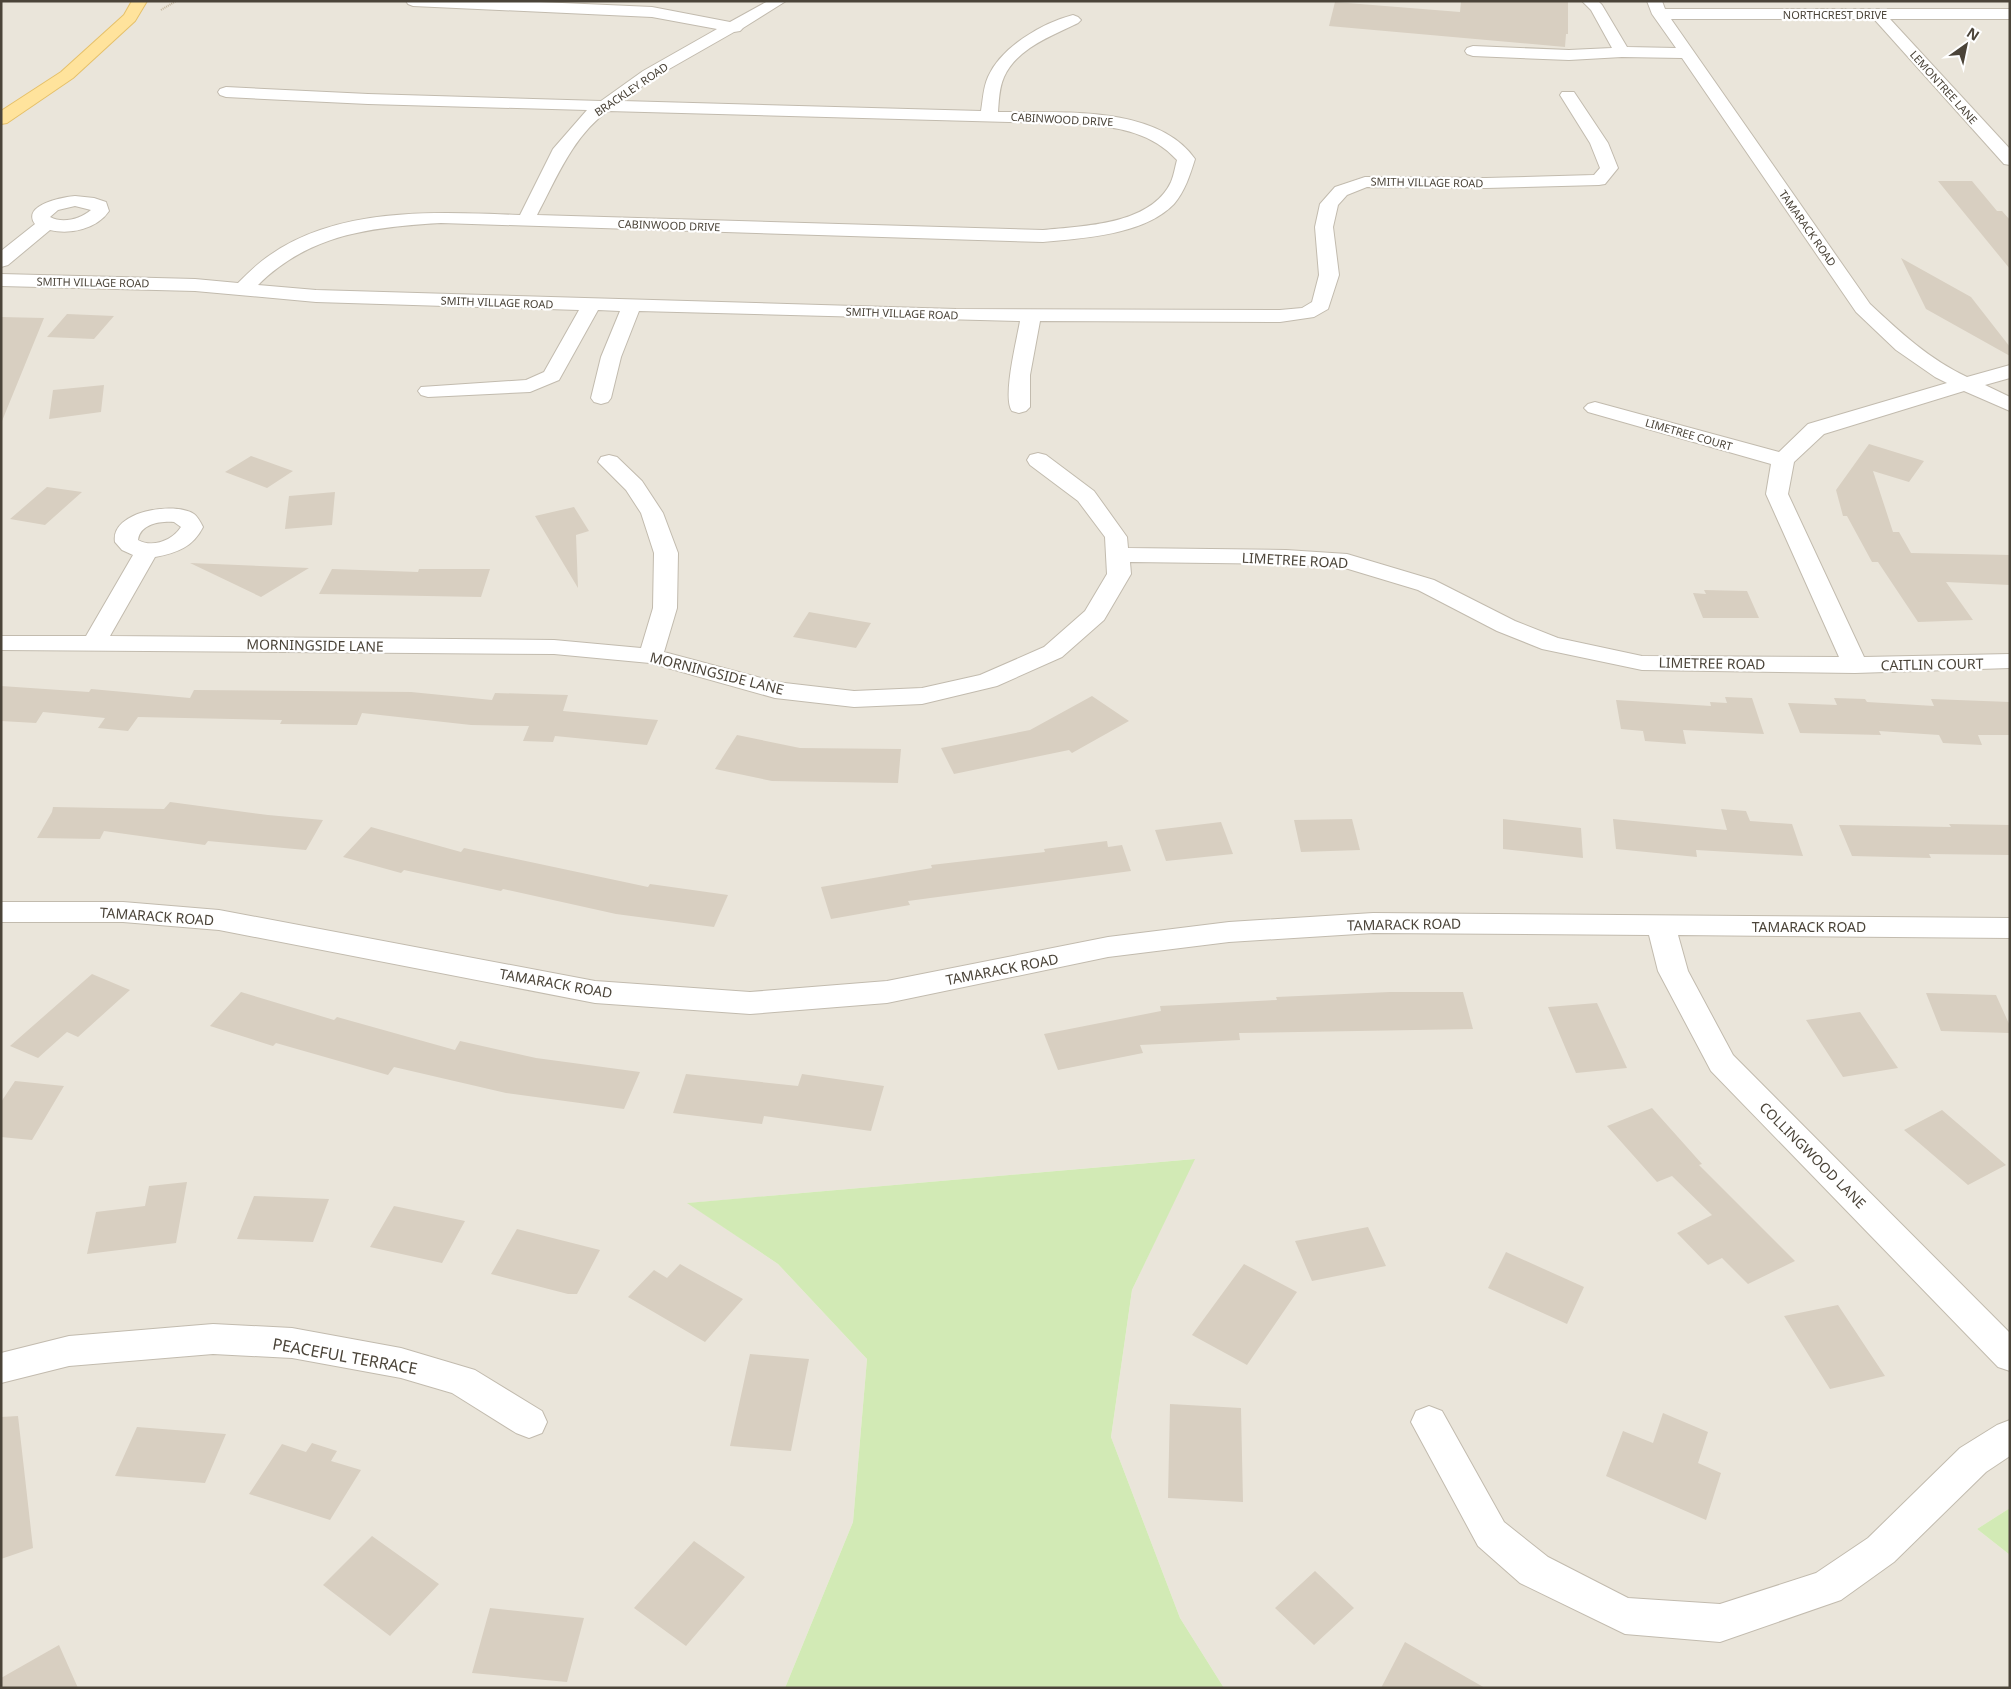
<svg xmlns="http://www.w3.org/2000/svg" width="2011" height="1689" font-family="'Noto Sans',sans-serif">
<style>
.residential{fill:#eae5da}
.green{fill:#d2eab5}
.building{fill:#d8cfc1}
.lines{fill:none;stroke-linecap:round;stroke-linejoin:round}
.minor-casing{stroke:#c2bbae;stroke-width:2}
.major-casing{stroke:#e6c16a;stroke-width:2}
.path{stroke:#c4b79f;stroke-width:2;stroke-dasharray:1 1;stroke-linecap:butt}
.minor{fill:#fff;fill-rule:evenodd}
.major{fill:#ffe39c;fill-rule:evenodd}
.labels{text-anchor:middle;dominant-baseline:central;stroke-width:4.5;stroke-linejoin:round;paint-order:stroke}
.far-street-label{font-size:11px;fill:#4b4439;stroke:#fff}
.street-label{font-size:14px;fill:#4b4439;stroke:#fff}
.near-street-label{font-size:16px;fill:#4b4439;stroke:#fff}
</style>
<rect width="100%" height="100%" fill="#f6f3ec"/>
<!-- residential -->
<path class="residential" d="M1,1H2010V1508L1977,1529L2010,1555V1688H1224L1180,1618L1111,1437L1132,1290L1194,1159L688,1203L778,1264L867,1359L853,1522L785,1688H1Z"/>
<!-- green -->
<path class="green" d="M1195,1159L1132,1290L1111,1437L1180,1618L1224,1688H785L853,1522L867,1359L778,1264L687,1203Z
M2010,1508V1555L1977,1529Z"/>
<!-- building -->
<path class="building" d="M1461,1H1568V34H1566L1565,47L1329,26L1335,2L1460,12Z
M1938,181H1972L1997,211H2002L2010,220V269Z
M1901,258L1971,297L2010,347V356L1926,309Z
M67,314L114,316L94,339L47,337Z
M1,317L44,318L2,421H1Z
M104,385L101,412L49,419L53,390Z
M1869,444L1924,461L1909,482L1873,471L1893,532H1899L1911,553L2010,555V585L1946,582L1973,620L1918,622L1878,562H1872L1847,516H1843L1836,490Z
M251,456L293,471L267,488L225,472Z
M47,487L82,492L45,525L10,519Z
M335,492L332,525L285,529L289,496Z
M574,507L589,531L576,535L578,588L535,516Z
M190,563L309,568L261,597Z
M332,569L418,572L419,569H490L481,597L319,594Z
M1704,590L1747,591L1759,618H1703L1693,593L1706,594Z
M809,612L871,623L856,648L793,637Z
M1,686L89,692L91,689L190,698L194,690L411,692L492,700L495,693L568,695L563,711L658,720L647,745L555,736L553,742L523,741L529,726L471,725L362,713L357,725L280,724L282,720L138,717L128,731L98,728L105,718L43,712L36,723L1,721Z
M1092,696L1129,721L1072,753L1069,750L954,774L941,748L1030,730Z
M1725,697L1752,698L1764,734L1683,730L1686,744L1645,741L1643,731L1621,729L1616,700L1711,706L1710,702L1727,703Z
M1834,698L1865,699L1867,702L1934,706L1931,699L2010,702V735H1978L1982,745L1943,743L1939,735L1879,731L1881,735L1800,733L1788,703L1837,705Z
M737,735L800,748L901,749L898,783L772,781L715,769Z
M170,802L268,815L323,820L306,850L208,841L205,845L104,831L100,839L37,838L52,812L53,807L164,809Z
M1721,809L1746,811L1750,821L1792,824L1803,856L1696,850L1697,857L1616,849L1613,819L1727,830Z
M1352,819L1360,850L1301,852L1294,820Z
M1503,819L1581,828L1583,858L1503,849Z
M1221,822L1233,854L1166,861L1155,830Z
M1949,824L2010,825V855L1929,854L1931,858L1852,856L1839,825L1951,827Z
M371,827L461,852L464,848L648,887L650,884L728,895L714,927L616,914L503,889L501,891L404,870L401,873L343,857Z
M1107,841L1108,847L1122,845L1131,871L908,901L910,905L831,919L821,887L932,868L931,865L1045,852L1044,849Z
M92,974L130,990L78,1037L67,1032L38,1058L10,1046Z
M241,992L334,1020L337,1017L455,1050L460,1041L536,1058L640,1072L624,1109L506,1093L394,1067L388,1075L276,1043L273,1046L210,1026Z
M1390,992H1463L1473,1029L1239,1033L1240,1040L1140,1045L1143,1053L1058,1070L1044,1034L1161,1011L1160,1006L1277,1000L1276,997Z
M1926,993L1996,995L2010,1026V1033L1941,1031Z
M1597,1003L1627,1068L1576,1073L1548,1007Z
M1860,1012L1898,1068L1843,1077L1806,1020Z
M686,1074L798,1086L802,1074L884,1086L871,1131L764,1116L762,1124L673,1113Z
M15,1081L64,1086L32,1140L1,1137V1102Z
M1652,1108L1702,1164L1699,1165L1795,1261L1748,1284L1722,1258L1708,1265L1677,1233L1712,1215L1672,1176L1657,1182L1607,1126Z
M1942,1110L2006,1165L1968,1185L1904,1130Z
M187,1182L176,1243L87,1254L96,1212L145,1206L149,1186Z
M254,1196L329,1199L313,1242L237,1239Z
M394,1206L465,1221L442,1263L370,1247Z
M1368,1227L1386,1266L1312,1281L1295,1241Z
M517,1229L600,1250L577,1294H568L491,1274Z
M1506,1252L1584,1287L1567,1324L1488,1288Z
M680,1264L743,1299L705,1342L628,1297L654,1270L667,1278Z
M1244,1264L1297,1292L1247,1365L1192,1335Z
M1838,1305L1885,1376L1830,1389L1784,1316Z
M750,1354L809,1359L791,1451L730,1446Z
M1170,1404L1241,1408L1243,1502L1168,1498Z
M1663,1413L1708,1432L1698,1463L1721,1473L1706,1520L1606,1476L1623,1431L1653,1443Z
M18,1416L33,1548L1,1559V1417Z
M137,1427L226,1434L205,1483L115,1476Z
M312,1443L337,1451L331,1461L361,1470L330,1520L249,1494L282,1444L306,1452Z
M372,1536L439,1584L390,1636L323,1585Z
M694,1541L745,1577L686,1646L634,1608Z
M1315,1571L1354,1608L1314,1645L1275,1608Z
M490,1608L584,1618L567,1682L472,1673Z
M1405,1642L1485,1688H1381Z
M59,1645L78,1688H1V1678Z"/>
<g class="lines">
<defs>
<path id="minor" d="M406,1H517L652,7L730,22L768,1H786L743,28L740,31L734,32L655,77L622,101L981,111C983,100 983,88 988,77C1001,47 1042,23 1073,15L1078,17L1081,20L1078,23C1052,36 1017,48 1004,77C999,88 999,100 998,112C1057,113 1157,104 1195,159C1190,175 1185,191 1174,204C1144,235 1084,238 1043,242L441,223C372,227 309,234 258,285L316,290L956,309L1280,310L1302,308L1312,302L1319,275L1315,227L1320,204L1335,187L1365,177L1486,178L1594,175L1600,168L1590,143L1560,95L1562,92H1574L1608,143L1618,168L1605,184L1599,185L1486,188L1367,187L1347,195L1338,205L1333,227L1339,275L1328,309L1314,317L1280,322L1040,321L1030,375V407L1026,411L1019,413L1012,411C1002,398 1017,339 1020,321L639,311L621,357L611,398L608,402L601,404L594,402L591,398L601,357L620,311L598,310L559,380L530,392L428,397L421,395L418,391L421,387L526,380L544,372L579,310L316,302L195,291L1,286V274L195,279L238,283C248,273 258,263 270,255C341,206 437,212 520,215L553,149L587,110L368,104L226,97L220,95L218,92L220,89L226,87L368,94L601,101L643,71L717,29L652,17L413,6L408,4ZM608,111L1086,124C1121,128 1152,133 1177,160C1175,167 1174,175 1171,182C1151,225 1083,226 1043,230L537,215C557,177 573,136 608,111Z
M1582,1H1598L1602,5L1627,47L1676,48L1652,14L1647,1H1662L1665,9H2010V19H1890L2010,149V165L2004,164L1874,19H1671L1870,304C1900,332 1929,359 1967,377L2010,365V378L1985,385L2010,397V411L1964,391L1824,434L1794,462L1788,494L1864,657L2010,654V668L1855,673L1642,670L1542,649L1497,631L1418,590L1345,568L1286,564L1130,562L1131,574L1104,620L1062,657L997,686L922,704L854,707L775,698L650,663L554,654L1,650V636H86L133,555L122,550L115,542C110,511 175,501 194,514C198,517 201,523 203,527C193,547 177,553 155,557L110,636L554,640L641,648L653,608L654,553L641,513L626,490L598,462L601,457L609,455L617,457L642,481L663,513L678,553L677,608L664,652L776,682L854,691L922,688L980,675L1044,647L1085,611L1107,574L1105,537L1078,501L1030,465L1027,460L1030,455L1038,453L1046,455L1094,491L1127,537L1128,548L1286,550L1347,554L1434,580L1515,621L1558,638L1642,656L1839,657L1766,494L1771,464L1588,412L1584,408L1588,404L1595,402L1779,452L1808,424L1947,383L1935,377L1896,350L1856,312L1682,58L1622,57L1569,60L1473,56L1467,54L1465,51L1467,48L1473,46L1569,50L1612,48L1591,10ZM174,522L181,527C172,541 152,548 138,540C140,524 160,521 174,522Z
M75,196L94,198L106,202L109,211C97,229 70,235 50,230L8,265L1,267V251L35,224C21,205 63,197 75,196ZM75,206L91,210C80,219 63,224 50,217L58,210Z
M1,902H123L219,910L595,981L750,992L887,981L1108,937L1229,922L1373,913L2010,918V938L1678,935L1688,971L1733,1055L2010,1333V1371L1998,1367L1711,1071L1658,971L1649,935L1373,933L1229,942L1108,957L887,1003L750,1014L595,1003L219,930L123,922H1Z
M213,1324L292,1328L401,1348L475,1370L542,1411L547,1422L542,1433L529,1438L516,1433L452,1393L401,1378L292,1358L213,1354L69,1366L1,1383V1353L69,1336Z
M1429,1406L1442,1411L1504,1522L1548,1557L1628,1598L1720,1604L1816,1573L1868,1538L1960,1448L1997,1425L2010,1420V1456L1986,1472L1894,1562L1841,1600L1720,1642L1625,1634L1520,1583L1478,1546L1411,1422L1416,1411Z"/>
<path id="major" d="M132,1H147L135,21L73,78L7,123L1,124V111L61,72L124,15Z"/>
</defs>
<!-- minor casing -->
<use href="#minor" class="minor-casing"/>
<!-- major casing -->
<use href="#major" class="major-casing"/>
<!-- path -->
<path class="path" d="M161,10L176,1"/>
<!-- minor -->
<use href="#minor" class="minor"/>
<!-- major -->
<use href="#major" class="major"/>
</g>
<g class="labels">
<!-- far-street labels -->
<g class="far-street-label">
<text x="1835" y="14">NORTHCREST DRIVE</text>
<text transform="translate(1944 87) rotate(48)">LEMONTREE LANE</text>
<text transform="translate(631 89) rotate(-34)">BRACKLEY ROAD</text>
<text transform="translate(1062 119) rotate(3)">CABINWOOD DRIVE</text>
<text transform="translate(1427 182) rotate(1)">SMITH VILLAGE ROAD</text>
<text transform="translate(669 225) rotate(2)">CABINWOOD DRIVE</text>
<text transform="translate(1808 228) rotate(55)">TAMARACK ROAD</text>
<text transform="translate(93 282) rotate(1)">SMITH VILLAGE ROAD</text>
<text transform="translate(497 302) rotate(2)">SMITH VILLAGE ROAD</text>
<text transform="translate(902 313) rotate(2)">SMITH VILLAGE ROAD</text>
<text transform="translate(1689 434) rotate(16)">LIMETREE COURT</text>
</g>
<!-- street labels -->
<g class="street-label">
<text transform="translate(1295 560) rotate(3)">LIMETREE ROAD</text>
<text transform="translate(315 645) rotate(1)">MORNINGSIDE LANE</text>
<text transform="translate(1712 663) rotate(1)">LIMETREE ROAD</text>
<text transform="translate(1932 664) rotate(-1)">CAITLIN COURT</text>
<text transform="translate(717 673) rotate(14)">MORNINGSIDE LANE</text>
<text transform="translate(157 916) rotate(4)">TAMARACK ROAD</text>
<text transform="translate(1404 924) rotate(-1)">TAMARACK ROAD</text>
<text x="1809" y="926">TAMARACK ROAD</text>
<text transform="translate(1002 969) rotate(-11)">TAMARACK ROAD</text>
<text transform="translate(556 983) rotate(10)">TAMARACK ROAD</text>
<text transform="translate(1813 1155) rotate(45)">COLLINGWOOD LANE</text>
</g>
<!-- near-street labels -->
<g class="near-street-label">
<text transform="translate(345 1356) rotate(10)">PEACEFUL TERRACE</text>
</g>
</g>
<!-- border -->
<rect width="2011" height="1689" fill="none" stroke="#4b4439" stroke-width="5"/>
<!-- north arrow -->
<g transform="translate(1966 45) rotate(33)" stroke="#ffffff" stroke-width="4" paint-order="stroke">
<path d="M0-4L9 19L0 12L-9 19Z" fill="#4b4439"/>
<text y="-8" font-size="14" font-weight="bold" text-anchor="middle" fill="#4b4439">N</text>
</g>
</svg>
